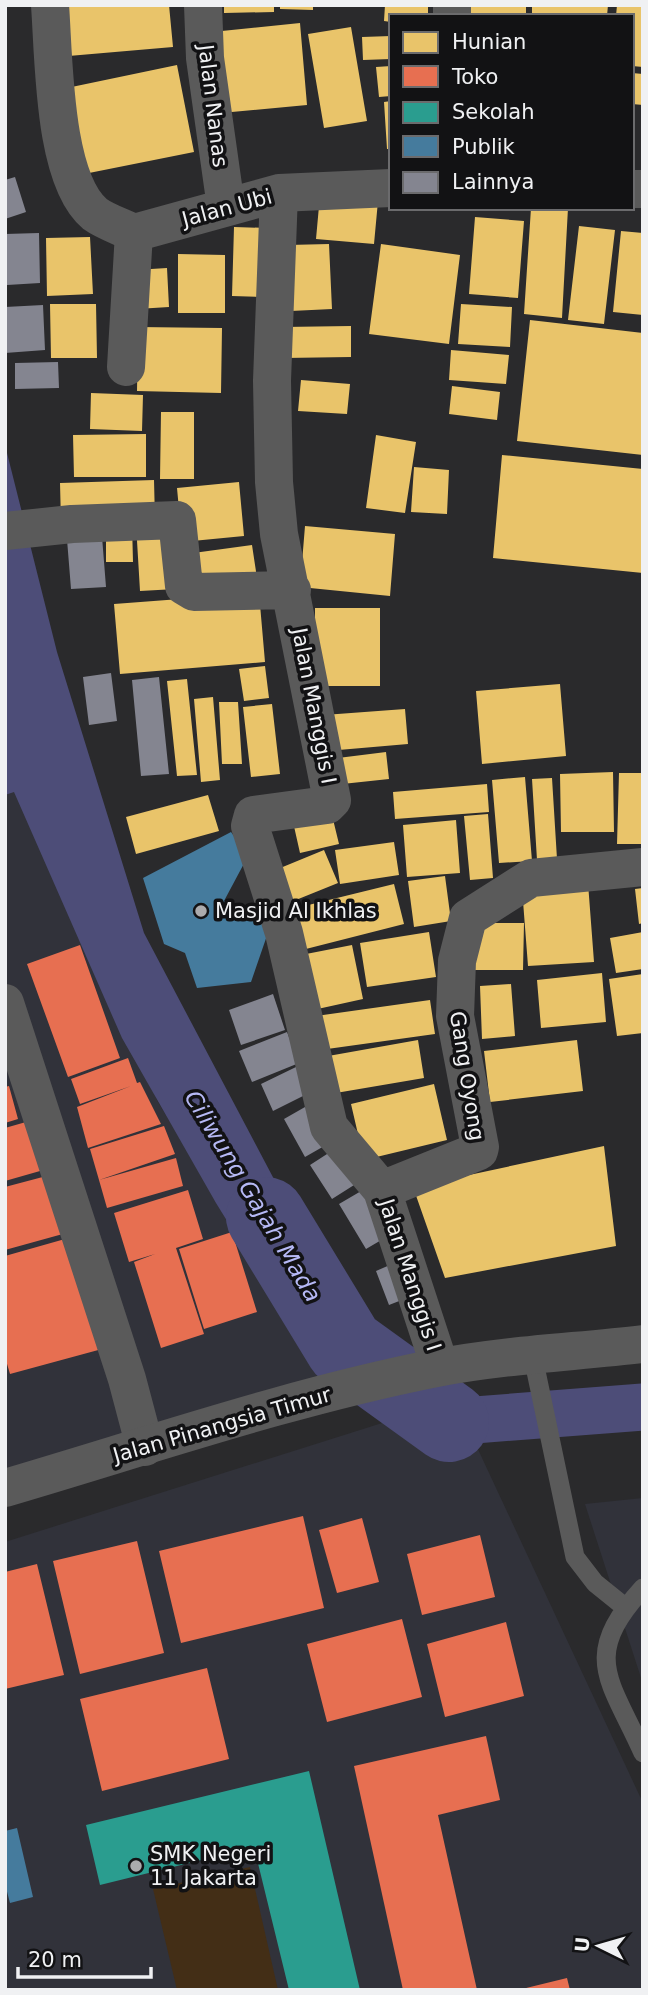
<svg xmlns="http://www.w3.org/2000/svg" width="648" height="1995" font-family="'DejaVu Sans',sans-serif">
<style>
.built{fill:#31323a}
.green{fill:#432e16}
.water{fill:#4d4d78}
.homes{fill:#e9c46a}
.shops{fill:#e76f51}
.schools{fill:#2a9d8f}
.public{fill:#457b9d}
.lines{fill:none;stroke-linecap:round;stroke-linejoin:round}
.canal{stroke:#4d4d78;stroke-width:47}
.river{stroke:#4d4d78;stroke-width:80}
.building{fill:#848590}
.service{stroke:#5a5a5a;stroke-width:19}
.minor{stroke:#5a5a5a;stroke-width:38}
.tertiary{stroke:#5a5a5a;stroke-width:38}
.poi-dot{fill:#ababad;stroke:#121214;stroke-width:2.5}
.labels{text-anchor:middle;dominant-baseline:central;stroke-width:7;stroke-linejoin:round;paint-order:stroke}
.street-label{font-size:21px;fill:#f0f1f3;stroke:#121214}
.poi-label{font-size:21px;fill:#f0f1f3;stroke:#121214;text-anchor:start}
.water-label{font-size:23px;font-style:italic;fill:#b6b9f5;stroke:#121214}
</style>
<rect width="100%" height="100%" fill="#2a2a2c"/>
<!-- built -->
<path class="built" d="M5,761L158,1102L333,1393L5,1496Z
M455,1400L643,1803V1990H5V1542Z
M643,1498V1684L585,1504Z"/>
<!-- green -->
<path class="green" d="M250,1867L278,1990H177L153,1889Z"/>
<!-- water -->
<path class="water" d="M5,445L57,652L144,933L342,1308L290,1323L216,1203L122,1038L14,792L5,795Z"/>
<!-- homes -->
<path class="homes" d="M52,5H169L173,47L57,57Z
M224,5H274V12L224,13Z
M280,5H313V10L280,9Z
M385,5H428V16H391V22L384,21Z
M463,5H526V16H462Z
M532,5H608L607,16H532Z
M617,5H643V67L632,66V16H616Z
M300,23L307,105L221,113L212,32Z
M351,27L367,121L324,128L308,34Z
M391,36V59L363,60L362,37Z
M177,65L194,152L79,175L62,89Z
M391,66V96L379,97L376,67Z
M632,73L643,74V105L632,104Z
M391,101V149H387L384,102Z
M320,195L378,201L374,244L316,239Z
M531,208H568L562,318L524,314Z
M475,217L524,221L518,298L469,294Z
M579,226L615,230L604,324L568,320Z
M234,227L268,228L266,297L232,296Z
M621,231L643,233V315L613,312Z
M90,237L93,294L47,296L46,238Z
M329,244L332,309L291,311L288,245Z
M381,244L460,255L449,344L369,334Z
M178,254L225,255V313H178Z
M167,268L169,307L137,309L135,270Z
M50,304H96L97,358H51Z
M461,304L512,307L510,347L458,344Z
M530,320L643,333V455L517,441Z
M351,326V357L284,358L283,327Z
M138,327L222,328L221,393L137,391Z
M451,350L509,355L506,384L449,380Z
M301,380L350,384L347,414L298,411Z
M452,386L500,392L497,420L449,414Z
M91,393L143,395L142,431L90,429Z
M161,412H194V479H160Z
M146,434V477H74L73,435Z
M376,435L416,442L405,513L366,508Z
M502,455L643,469V573L493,558Z
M414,467L449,470L447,514L411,512Z
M154,480L155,520L61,522L60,483Z
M239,482L244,536L182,542L177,488Z
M171,522L176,589L140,591L136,524Z
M106,524H132L133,562H106Z
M305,526L395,534L390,596L300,587Z
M252,545L257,578L190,588L186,554Z
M259,593L265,662L120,674L114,604Z
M315,608H380V686H315Z
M265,666L269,698L244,701L239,669Z
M187,679L197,775L177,776L167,681Z
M560,684L566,756L482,764L476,691Z
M213,697L220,780L201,782L194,699Z
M219,702H238L242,764H222Z
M272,704L280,774L251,777L243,707Z
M405,709L408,744L327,751L324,715Z
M386,752L389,779L333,785L330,759Z
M613,772L614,832H561L560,774Z
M619,773H643V844H617Z
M525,777L532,861L499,863L492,780Z
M552,778L557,859L537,860L532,779Z
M487,784L489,812L395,819L393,792Z
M208,795L219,831L136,854L126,817Z
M330,807L339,844L300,853L291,813Z
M488,814L493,878L470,880L464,816Z
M456,820L460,873L407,877L403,825Z
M394,842L399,875L340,884L335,850Z
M324,850L338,883L286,904L273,871Z
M445,876L451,921L414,927L408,881Z
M588,883L594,962L528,966L522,888Z
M394,884L404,924L298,951L288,910Z
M643,888V923L639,924L635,889Z
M473,923H524L523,970H473Z
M429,932L436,977L367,987L360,943Z
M643,932V969L616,973L610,938Z
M352,945L363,999L313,1010L301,955Z
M602,973L606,1022L541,1028L537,980Z
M643,974V1033L617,1036L609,979Z
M511,984L515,1036L482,1039L480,986Z
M430,1000L435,1034L320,1050L316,1016Z
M418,1040L424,1078L324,1095L317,1058Z
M577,1040L583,1091L490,1102L484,1051Z
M434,1084L447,1140L364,1160L351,1104Z
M604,1146L616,1246L445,1278L413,1187Z"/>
<!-- shops -->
<path class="shops" d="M80,945L120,1058L68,1077L27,964Z
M128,1058L137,1083L140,1082L161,1124L88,1148L77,1107L131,1086L80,1104L71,1079Z
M9,1086L18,1119L5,1123V1087Z
M33,1120L47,1169L5,1181V1128Z
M164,1126L175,1154L99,1180L90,1149Z
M176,1158L183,1186L107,1208L99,1180Z
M54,1174L70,1232L5,1250V1187Z
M188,1190L203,1239L176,1248L204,1334L161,1348L134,1262L155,1254L129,1262L114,1213Z
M232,1232L257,1312L204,1329L179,1249Z
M72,1237L102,1349L10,1374L5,1357V1256Z
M303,1516L324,1608L181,1643L159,1551Z
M362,1518L379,1582L337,1593L319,1530Z
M480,1535L495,1597L422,1615L407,1554Z
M137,1541L164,1653L80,1674L53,1561Z
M37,1564L64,1675L5,1689V1572Z
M402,1619L422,1697L327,1722L307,1644Z
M506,1622L524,1696L445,1717L427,1644Z
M207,1668L229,1759L102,1791L80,1699Z
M486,1736L500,1800L438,1815L477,1990H403L354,1766Z
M567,1978L570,1990H522V1989Z"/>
<!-- schools -->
<path class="schools" d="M309,1771L360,1990H289L254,1847L100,1885L86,1825Z"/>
<!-- public -->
<path class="public" d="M231,832L248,856L224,901L272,921L251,982L197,988L185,953L164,944L143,878Z
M17,1828L33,1897L10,1903L5,1884V1831Z"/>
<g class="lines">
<!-- canal -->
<path class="canal" d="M449,1422L643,1407"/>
<!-- river -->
<path class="river" d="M266,1217L345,1347L449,1422"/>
</g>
<!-- building -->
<path class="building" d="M15,177L26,212L5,219V180Z
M39,233L40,283L7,285L5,234Z
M43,305L45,350L5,353V307Z
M58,362L59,388L15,389V363Z
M101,524L106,587L71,589L66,527Z
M111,673L117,721L89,725L83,677Z
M159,677L169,774L141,776L132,680Z
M273,994L285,1030L241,1045L229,1010Z
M287,1032L299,1063L252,1082L239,1051Z
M296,1067L309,1093L273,1111L261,1084Z
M312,1103L333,1141L305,1157L284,1119Z
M341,1145L362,1180L332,1199L310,1165Z
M368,1187L395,1232L366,1249L339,1204Z
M399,1261L412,1296L389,1305L376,1271Z"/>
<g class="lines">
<!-- service -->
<path class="service" d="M533,1357L575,1557L595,1583L626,1608
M643,1588C580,1657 610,1679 643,1753"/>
<!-- minor -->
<path class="minor" d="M50,5C54,58 53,179 95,214C106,222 122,227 134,233L279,193L391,188
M203,5L205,58L226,207
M452,16V5
M632,189H643
M279,193L272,381L274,482L279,534L332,800L327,805L253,815L250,826L284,933L329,1127L382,1190L440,1367
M126,367L134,233
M5,531L72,524L177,520L184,586L194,592L292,590
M5,1003L127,1379L145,1447
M382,1190L479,1151L480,1147L455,1016L457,961L468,918L531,878L643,867"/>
<!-- tertiary -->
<path class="tertiary" d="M5,1488C148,1446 290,1397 436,1368C503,1355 575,1352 643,1344"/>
</g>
<!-- markers -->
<g class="poi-dot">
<circle cx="201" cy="911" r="7"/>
<circle cx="136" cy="1866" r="7"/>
</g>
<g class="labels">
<!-- street labels -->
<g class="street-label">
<text transform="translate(213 106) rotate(83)">Jalan Nanas</text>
<text transform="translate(227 208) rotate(-15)">Jalan Ubi</text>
<text transform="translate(314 706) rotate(79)">Jalan Manggis I</text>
<text transform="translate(467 1076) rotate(81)">Gang Oyong</text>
<text transform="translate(410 1275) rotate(72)">Jalan Manggis I</text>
<text transform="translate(222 1425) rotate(-16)">Jalan Pinangsia Timur</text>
</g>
<!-- poi labels -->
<g class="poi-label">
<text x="215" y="911">Masjid Al Ikhlas</text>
<text x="150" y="1854">SMK Negeri<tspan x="150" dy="24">11 Jakarta</tspan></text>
</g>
<!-- water labels -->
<g class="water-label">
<text transform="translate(253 1196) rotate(59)">Ciliwung Gajah Mada</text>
</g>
</g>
<!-- border -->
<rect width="648" height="1995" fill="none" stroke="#f0f1f3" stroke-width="14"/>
<!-- legend -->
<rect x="389" y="14" width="245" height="196" fill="#121214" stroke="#6b6b6d" stroke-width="2"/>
<rect x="403" y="32" width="35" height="21" fill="#e9c46a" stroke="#6b6b6d" stroke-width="2"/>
<text x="452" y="49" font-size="21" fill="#f0f1f3">Hunian</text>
<rect x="403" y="66" width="35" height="21" fill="#e76f51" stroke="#6b6b6d" stroke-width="2"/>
<text x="452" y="84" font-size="21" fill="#f0f1f3">Toko</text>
<rect x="403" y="102" width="35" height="21" fill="#2a9d8f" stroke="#6b6b6d" stroke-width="2"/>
<text x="452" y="119" font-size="21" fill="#f0f1f3">Sekolah</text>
<rect x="403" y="136" width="35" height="21" fill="#457b9d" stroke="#6b6b6d" stroke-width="2"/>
<text x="452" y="154" font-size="21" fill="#f0f1f3">Publik</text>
<rect x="403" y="172" width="35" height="21" fill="#848590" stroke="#6b6b6d" stroke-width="2"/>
<text x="452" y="189" font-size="21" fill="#f0f1f3">Lainnya</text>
<!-- north arrow -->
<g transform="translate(599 1946) rotate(275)" stroke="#121214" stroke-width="5" paint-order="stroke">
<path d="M0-5L12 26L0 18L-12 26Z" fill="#f0f1f3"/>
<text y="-10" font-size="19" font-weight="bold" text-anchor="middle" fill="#f0f1f3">U</text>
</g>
<!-- scale -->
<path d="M18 1967v10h133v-10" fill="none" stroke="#f0f1f3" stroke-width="3.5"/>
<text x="28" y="1967" font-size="21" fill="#f0f1f3" stroke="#121214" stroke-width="5" paint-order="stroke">20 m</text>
</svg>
